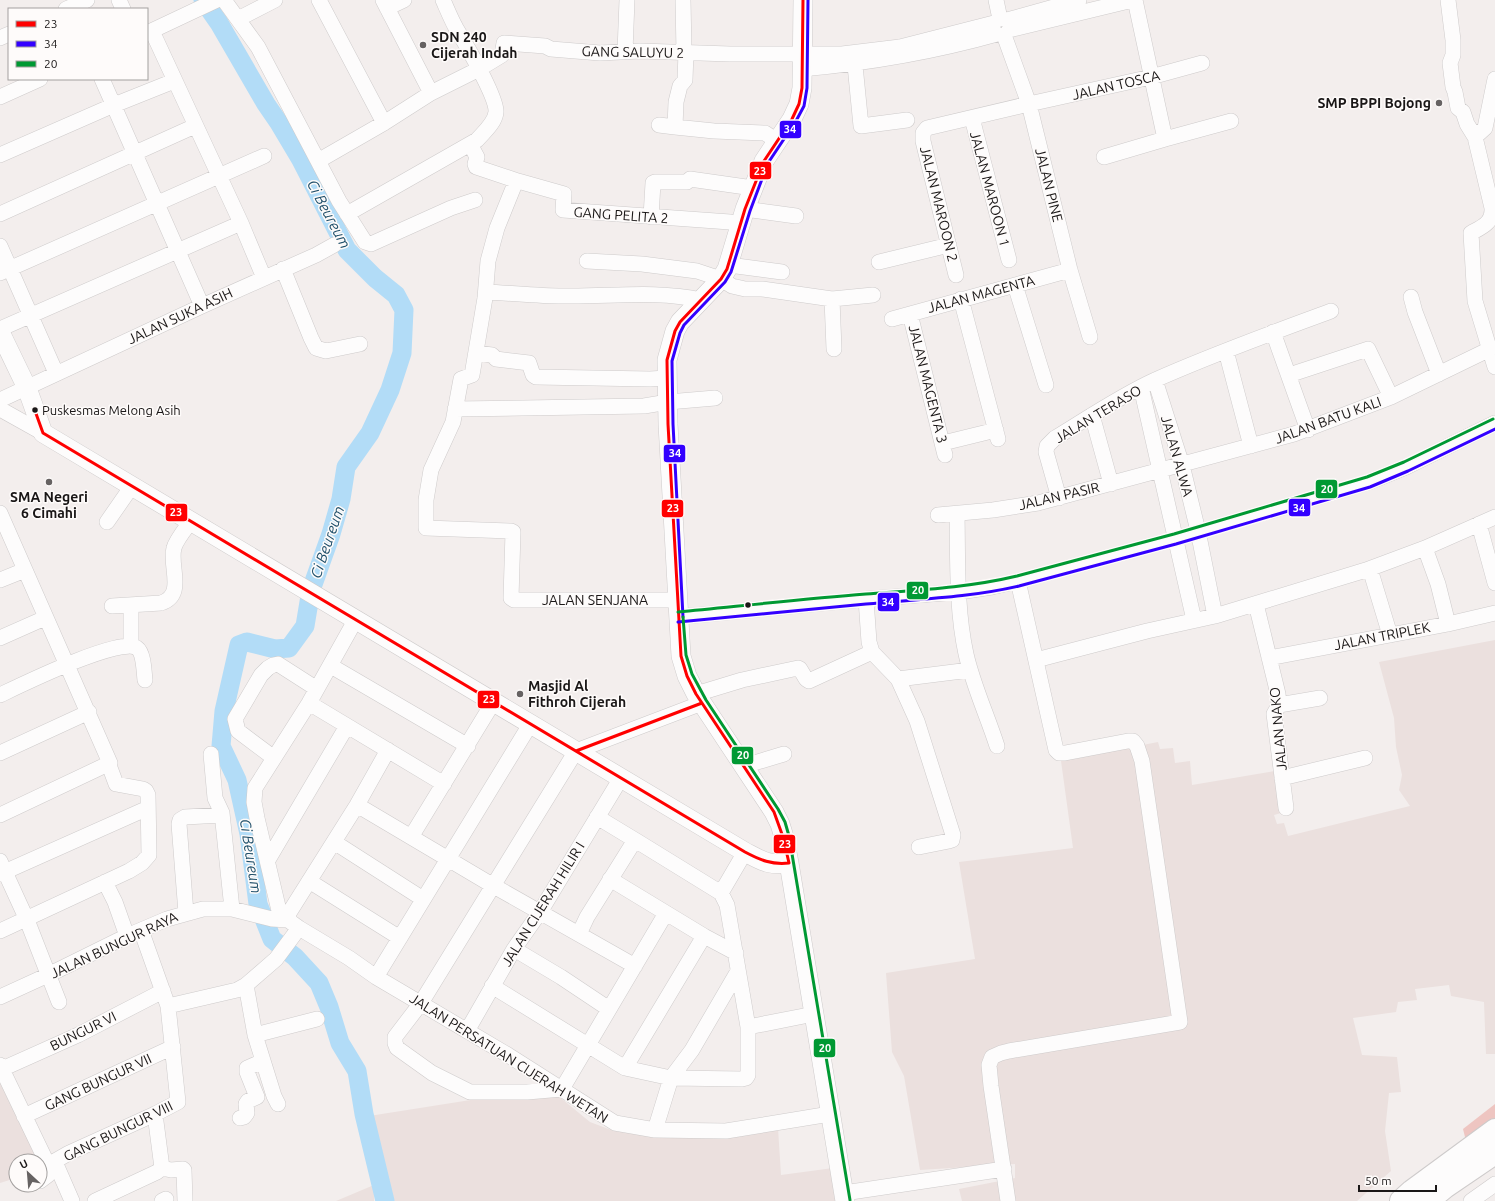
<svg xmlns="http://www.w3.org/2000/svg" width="1495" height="1201" font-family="Ubuntu,sans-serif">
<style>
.built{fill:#ebe0de}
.forest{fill:#eec5c1}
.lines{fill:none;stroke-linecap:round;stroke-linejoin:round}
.river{stroke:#b2dcf7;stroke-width:19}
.minor-casing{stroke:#cecbcb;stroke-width:16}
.major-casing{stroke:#cecbcb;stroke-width:20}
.highway-casing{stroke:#cecbcb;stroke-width:24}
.minor{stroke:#fdfcfc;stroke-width:15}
.major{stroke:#fdfcfc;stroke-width:19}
.highway{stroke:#fdfcfc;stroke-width:22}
.bus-1-casing{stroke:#fefbfa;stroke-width:6}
.bus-2-casing{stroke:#fefbfa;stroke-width:6}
.bus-3-casing{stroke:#fefbfa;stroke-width:6}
.bus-1{stroke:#f00;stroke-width:3}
.bus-2{stroke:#30f;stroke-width:3}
.bus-3{stroke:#093;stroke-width:3}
.poi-dot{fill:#666262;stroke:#fefbfa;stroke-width:1.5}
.bus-dot{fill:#1a1717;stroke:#fefbfa;stroke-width:1.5}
.labels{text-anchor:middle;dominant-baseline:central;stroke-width:3;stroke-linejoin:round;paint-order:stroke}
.bus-label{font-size:13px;fill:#1a1717;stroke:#fefbfa;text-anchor:start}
.poi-label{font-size:14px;font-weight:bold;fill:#1a1717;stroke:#fefbfa;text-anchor:start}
.street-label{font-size:14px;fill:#1a1717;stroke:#fefbfa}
.water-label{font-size:15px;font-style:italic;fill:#20506b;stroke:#fefbfa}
.line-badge{stroke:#fefbfa;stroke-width:1.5}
.badge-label{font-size:11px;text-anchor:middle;font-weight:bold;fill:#fff}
</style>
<rect width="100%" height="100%" fill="#f3eeed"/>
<!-- built -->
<path class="built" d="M1495,640V1054H1486L1484,1002L1451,996L1449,985L1415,989L1417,1000L1398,1002L1396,1012L1353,1018L1362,1055L1397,1057L1401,1092L1389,1093L1385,1131L1391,1171L1357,1201H962L959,1189L1015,1178V1164L920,1170L904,1076L892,1052L886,973L975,959L959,862L1073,848L1061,761L1158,742L1160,749L1173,748L1175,763L1190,761L1192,785L1275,771L1281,813L1274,815L1277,824L1284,823L1288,836L1410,806L1399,790L1402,775L1396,747L1394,718L1379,662Z
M0,1083L38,1161H16V1178L0,1183Z
M557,1095L590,1122L614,1131L695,1137L778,1128L781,1175L833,1168L838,1201H389L369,1116L496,1096Z
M374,1185V1201H336Z"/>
<!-- forest -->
<path class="forest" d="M1495,1104V1123L1466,1141L1463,1129Z"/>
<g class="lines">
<!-- river -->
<path class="river" d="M203,0L219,23L266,104L279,123L301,160L347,250L375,278L396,295L404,310L402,353L390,390L370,433L346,467L341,499L331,534L311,590L305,626L289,648L275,649L247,642L239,645L224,711L221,746L237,780L249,834L258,904L272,939L295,957L319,983L329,1007L340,1043L357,1071L364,1114L385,1201"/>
<defs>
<path id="minor" d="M119,0L123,9
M224,0L258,47L339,201L365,242L371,244L451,208L475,200
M319,0L384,123
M383,0L431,93
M683,0L684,52
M996,0L1000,19
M1135,0L1165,139L1231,121
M1448,0L1453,40V55L1450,63L1453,87L1455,92L1458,108L1463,112L1467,124L1475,137L1492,208C1493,223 1482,227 1471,233L1475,301L1495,367
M387,8L404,0
M66,9L87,0
M238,19L275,0
M1007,20L1079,0
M1009,30L1133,0
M152,31L241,223L264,278
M147,33L217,0
M1004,35L1029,104L1070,270L1090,337
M0,38L9,34
M625,52L627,0
M686,52L685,80L680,86L676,102L675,127L714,131L765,133L777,141
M854,55L861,126L907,120
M802,69C868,63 933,52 997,34
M102,79L202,306
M0,97L40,79
M972,118L1009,260
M659,125L675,127
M1475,137L1485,128L1495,79
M470,144L477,157L475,164L476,167L518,181L564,194L563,210L730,222L740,225
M0,155L114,105L174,81
M1104,157L1165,139
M318,161L384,123L431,93L479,69L502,55L504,43L545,46L551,49L600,53L640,51L730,54H842L900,47L994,23
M516,181L497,228L488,261L485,298L472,375L461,379L453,422L431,470L426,500V528L511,531L513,532L511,598L514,600H678
M745,209L796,216
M0,214L195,126
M347,214L477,140C484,132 495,123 496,112C497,97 465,43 456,28C451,19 447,9 443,0
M651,217L653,183L655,182H687L690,179L753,188
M0,246L56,373
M587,261L642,264L697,271L721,279L732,286L745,289H762L832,299L834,349
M879,262L949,245
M729,265L782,272
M283,269L311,338L316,348L326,351L360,344
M0,273L264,156
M956,275L923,141V133L927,128L1029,104L1151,77L1202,63
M1015,285L1046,385
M486,292C511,293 537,296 563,296C609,297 656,290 701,300
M1411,297L1415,312L1439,374
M832,299L873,295
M961,299L998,439
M910,314L945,455
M892,319L1070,270
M0,329L241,223
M1273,332L1308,430
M1226,351L1251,446
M476,353L492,355L496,359L529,363L533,375L536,377L650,379L667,378
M1289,375L1368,349L1391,397
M1155,380L1182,465L1198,531L1215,616
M1141,387L1194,620
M0,400L202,306L316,255L334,245
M0,409L43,433
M455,409L644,406L668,402L715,398
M1092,415L1111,484
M943,443L996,430
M1059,498L1046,452L1047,446L1055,438C1088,418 1120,396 1155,380C1213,354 1272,333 1331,311
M0,513L110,763L0,815
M957,514C958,560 956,608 966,654C973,685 987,715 997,746
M938,515L993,510L1038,503L1294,434L1391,397L1490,349
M107,522L132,486
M1479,524L1495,583
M1425,548L1438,584L1448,624
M1370,569L1390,635
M0,580L25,570
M866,599L869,642L872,652L898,679L917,721L953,835L952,840L949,841L919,847
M1256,604L1278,694L1279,705L1274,714L1286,808
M131,605V646
M112,606L161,603C186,595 169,566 174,548C176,540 186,528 191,521
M678,617L866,599L959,592L992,587L1018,581L1175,539L1369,482L1406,467L1495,423
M0,638L45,618
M1269,658L1448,624L1495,613
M1036,660L1147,631L1215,616L1366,570L1425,548L1495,517
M331,666L468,746
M898,679L970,670
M696,694L742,680L798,668L800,669L806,679L809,681L872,652
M0,695C21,685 121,636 137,648C144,653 144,673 145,680
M309,703L444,784
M1279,705L1320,698
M0,753L89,712
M211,754L215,798L222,813L232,909
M274,758L238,731L235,719L261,675L268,668L273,665L278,664L317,689
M744,766L784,754
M1282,778L1365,758
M357,805L492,885L635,966
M597,817L635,840
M411,837L494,701
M334,842L423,899
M268,860L347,726
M0,861L27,920L59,1002
M0,874L148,808
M610,879L704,936L736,953
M309,881L400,938
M105,882L115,902L127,936
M186,913L179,824L180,820L185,817L222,815
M666,913L562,1089L527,1092H470L432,1073L397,1048L395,1043V1037L421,1003L576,751L702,703
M281,919L257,818L254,802L255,788L309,703L356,619
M288,920L289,913L357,805L388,750
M0,931L129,871L142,863L149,855L148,795L146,791L143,789L116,784L109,765
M579,934L587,917L635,840L721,893L745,852
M514,949L561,977L609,1009
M376,977L531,723
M246,985L255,1035L317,1019
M492,986L625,1068L671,1078L742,1079L746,1078L748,1075V1027L727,905L721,893
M0,997L48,975L127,936L167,919L203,909H232L272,919L288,920L299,928L349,958L376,977L508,1055L615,1123L655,1130L726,1131L830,1114
M168,1006L237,990L246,985L276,959L299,928
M748,1027L814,1014
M467,1031L514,949L540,912L621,778
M255,1035L274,1096L278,1104
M0,1065L48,1165L69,1153L155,1114L178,1102L168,1006L141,930
M625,1068L704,936
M2,1069L78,1035L163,991
M24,1116L173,1047
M240,1118L244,1117L247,1113L246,1104L248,1101L257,1097L247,1072V1068L263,1061
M655,1130L671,1078L692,1050L738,971
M55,1162L72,1201
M162,1168L171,1170L183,1169L184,1170L185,1201
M40,1181L48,1175V1165
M844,1193L1004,1169
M95,1201L157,1172L162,1168L155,1114
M162,1201L166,1199
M1008,1201L991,1086L989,1065L992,1057L1001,1053L1009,1051L1180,1022L1142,761L1137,746L1133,741H1128L1065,753H1059L1056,750L1018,581
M1471,1201L1495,1184"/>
<path id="major" d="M803,0L802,88L799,104L792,119L764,161L745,209L727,269L721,279L680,322L675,331L667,360L668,424L681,656L687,676L696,694L774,812L780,824L784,837L789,863L845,1201
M0,332L27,388L43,433L745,852C762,861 769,866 789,863"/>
<path id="highway" d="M1401,1201L1412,1191L1495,1130
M1428,1201L1445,1187L1495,1153"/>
</defs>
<!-- minor casing -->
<use href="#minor" class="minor-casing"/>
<!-- major casing -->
<use href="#major" class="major-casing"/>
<!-- highway casing -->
<use href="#highway" class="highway-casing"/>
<!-- minor -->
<use href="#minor" class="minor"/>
<!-- major -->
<use href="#major" class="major"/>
<!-- highway -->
<use href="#highway" class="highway"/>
<defs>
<path id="bus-1" d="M34,408L43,433L745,852C760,860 772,865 789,863L783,837L774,812L696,694L687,676L681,656L668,424L667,360L675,331L680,322L721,279L727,269L745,209L764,161L792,119L799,104L802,88L803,0
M576,751L702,703"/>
<path id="bus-2" d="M683,617L673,424L672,361L680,333L684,325L725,282L731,272L750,211L768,163L796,121L804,106L807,88L808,0
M678,622C741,616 803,610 866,604C918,599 967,598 1019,586L1176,544L1370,487L1408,471L1495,429"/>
<path id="bus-3" d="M678,612C740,606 803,599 866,594C917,590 967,588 1017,576L1174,534L1367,477L1404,462L1493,419
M683,617L686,655L692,674L706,700L778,809L785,822L789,836L850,1200"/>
</defs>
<!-- bus-1 casing -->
<use href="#bus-1" class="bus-1-casing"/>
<!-- bus-2 casing -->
<use href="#bus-2" class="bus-2-casing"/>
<!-- bus-3 casing -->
<use href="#bus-3" class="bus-3-casing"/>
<!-- bus-1 -->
<use href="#bus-1" class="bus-1"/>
<!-- bus-2 -->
<use href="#bus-2" class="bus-2"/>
<!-- bus-3 -->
<use href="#bus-3" class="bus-3"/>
</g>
<!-- markers -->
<g class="poi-dot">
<circle cx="423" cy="45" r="4"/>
<circle cx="1439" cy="103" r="4"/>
<circle cx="49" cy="482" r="4"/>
<circle cx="520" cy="694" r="4"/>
</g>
<g class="bus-dot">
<circle cx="35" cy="410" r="3.5"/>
<circle cx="748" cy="605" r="3.5"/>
</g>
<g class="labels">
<!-- bus labels -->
<g class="bus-label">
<text x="42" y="410">Puskesmas Melong Asih</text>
</g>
<!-- poi labels -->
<g class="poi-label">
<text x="431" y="37">SDN 240<tspan x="431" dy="16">Cijerah Indah</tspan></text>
<text x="1431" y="103" text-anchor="end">SMP BPPI Bojong</text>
<text x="49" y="497" text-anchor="middle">SMA Negeri<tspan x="49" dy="16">6 Cimahi</tspan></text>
<text x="528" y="686">Masjid Al<tspan x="528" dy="16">Fithroh Cijerah</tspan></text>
</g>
<!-- street labels -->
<g class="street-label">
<text transform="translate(633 52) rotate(1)">GANG SALUYU 2</text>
<text transform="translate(1116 85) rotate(-13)">JALAN TOSCA</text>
<text transform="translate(1049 185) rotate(76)">JALAN PINE</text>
<text transform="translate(990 189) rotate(75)">JALAN MAROON 1</text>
<text transform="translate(939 204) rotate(76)">JALAN MAROON 2</text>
<text transform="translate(621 215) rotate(4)">GANG PELITA 2</text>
<text transform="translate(981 294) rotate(-15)">JALAN MAGENTA</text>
<text transform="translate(180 316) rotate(-25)">JALAN SUKA ASIH</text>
<text transform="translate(928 384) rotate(76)">JALAN MAGENTA 3</text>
<text transform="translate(1098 414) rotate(-31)">JALAN TERASO</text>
<text transform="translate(1328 420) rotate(-20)">JALAN BATU KALI</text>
<text transform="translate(1177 456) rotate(74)">JALAN ALWA</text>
<text transform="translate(1059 496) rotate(-13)">JALAN PASIR</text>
<text x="595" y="600">JALAN SENJANA</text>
<text transform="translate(1382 636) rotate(-11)">JALAN TRIPLEK</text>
<text transform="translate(1278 729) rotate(-95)">JALAN NAKO</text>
<text transform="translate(543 904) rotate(-58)">JALAN CIJERAH HILIR I</text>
<text transform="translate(114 945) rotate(-25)">JALAN BUNGUR RAYA</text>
<text transform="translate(83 1031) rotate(-26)">BUNGUR VI</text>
<text transform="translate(509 1058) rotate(32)">JALAN PERSATUAN CIJERAH WETAN</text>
<text transform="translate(98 1082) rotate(-25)">GANG BUNGUR VII</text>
<text transform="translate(118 1131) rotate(-26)">GANG BUNGUR VIII</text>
</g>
<!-- water labels -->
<g class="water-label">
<text transform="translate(329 214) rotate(62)">Ci Beureum</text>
<text transform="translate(327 542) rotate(-71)">Ci Beureum</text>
<text transform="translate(251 856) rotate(81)">Ci Beureum</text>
</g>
</g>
<g class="line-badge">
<rect x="779" y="120" width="23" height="19" rx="4" fill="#30f"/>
<rect x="749" y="161" width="23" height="19" rx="4" fill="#f00"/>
<rect x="663" y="444" width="23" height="19" rx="4" fill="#30f"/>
<rect x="1315" y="479" width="23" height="20" rx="4" fill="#093"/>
<rect x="1288" y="498" width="23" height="19" rx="4" fill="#30f"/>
<rect x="661" y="499" width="23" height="19" rx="4" fill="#f00"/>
<rect x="165" y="503" width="23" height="19" rx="4" fill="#f00"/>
<rect x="906" y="581" width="23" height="19" rx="4" fill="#093"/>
<rect x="877" y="592" width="23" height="20" rx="4" fill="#30f"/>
<rect x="477" y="690" width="23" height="19" rx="4" fill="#f00"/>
<rect x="731" y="746" width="23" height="19" rx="4" fill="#093"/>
<rect x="773" y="834" width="23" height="20" rx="4" fill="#f00"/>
<rect x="813" y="1038" width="23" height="20" rx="4" fill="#093"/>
</g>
<g class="badge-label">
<text x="790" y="133">34</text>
<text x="760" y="175">23</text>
<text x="675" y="457">34</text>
<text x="1327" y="493">20</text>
<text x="1299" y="512">34</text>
<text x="673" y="512">23</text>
<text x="176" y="516">23</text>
<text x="918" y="594">20</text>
<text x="888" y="606">34</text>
<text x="489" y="703">23</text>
<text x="743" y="759">20</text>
<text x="785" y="848">23</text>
<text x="825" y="1052">20</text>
</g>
<!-- legend -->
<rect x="8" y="8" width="140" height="72" fill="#fefbfa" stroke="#a3a09f"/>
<rect x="16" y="21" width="20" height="6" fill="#ff0000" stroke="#a3a09f"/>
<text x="44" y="28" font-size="12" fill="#1a1717">23</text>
<rect x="16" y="41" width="20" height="6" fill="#3300ff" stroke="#a3a09f"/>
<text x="44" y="48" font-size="12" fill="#1a1717">34</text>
<rect x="16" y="61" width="20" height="6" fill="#009933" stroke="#a3a09f"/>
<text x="44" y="68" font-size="12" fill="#1a1717">20</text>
<!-- north arrow -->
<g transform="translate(28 1173) rotate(334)"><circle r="19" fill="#fefbfa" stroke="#a3a09f"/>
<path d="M0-3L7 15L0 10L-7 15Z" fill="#666262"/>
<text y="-6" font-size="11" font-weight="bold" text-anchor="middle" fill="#1a1717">U</text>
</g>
<!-- scale -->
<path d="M1359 1185v6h77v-6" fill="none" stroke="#1a1717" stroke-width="2"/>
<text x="1365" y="1185" font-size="12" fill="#1a1717" stroke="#fefbfa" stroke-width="3" paint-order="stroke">50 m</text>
</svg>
